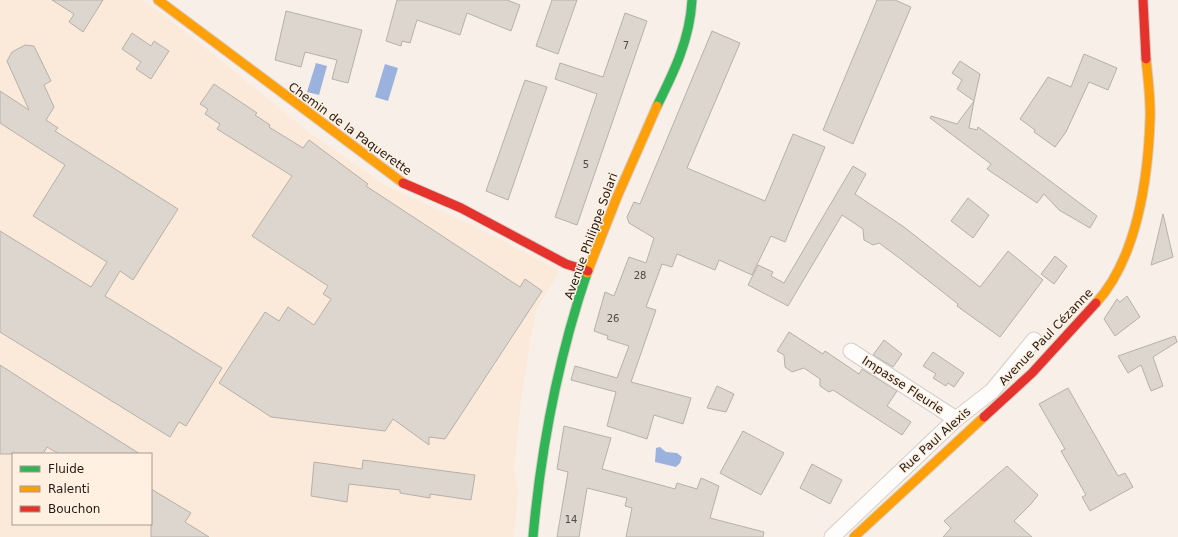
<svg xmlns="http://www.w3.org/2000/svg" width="1178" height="537" font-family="'DejaVu Sans',sans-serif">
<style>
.built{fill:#fbead9;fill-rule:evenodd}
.water{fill:#9bb2df}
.building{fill:#dcd6cf;stroke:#b7b0a9}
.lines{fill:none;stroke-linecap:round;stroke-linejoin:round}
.street-casing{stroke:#d5cec7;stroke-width:17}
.fast-casing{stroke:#d5cec7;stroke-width:11}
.slow-casing{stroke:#d5cec7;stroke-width:11}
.jam-casing{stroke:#d5cec7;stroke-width:11}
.street{stroke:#fefdfc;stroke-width:15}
.fast{stroke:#30b455;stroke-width:9}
.slow{stroke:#ff9f0a;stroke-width:9}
.jam{stroke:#e5322d;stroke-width:9}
.labels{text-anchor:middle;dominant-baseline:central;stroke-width:3;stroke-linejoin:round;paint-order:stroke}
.number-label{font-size:10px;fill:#504943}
.street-label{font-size:12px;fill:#211a14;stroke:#fff0e1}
</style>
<rect width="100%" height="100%" fill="#f8f0e8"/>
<!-- built -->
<path class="built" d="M0,0H143L186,32L310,133L385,185L482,230L560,271L537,308L531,338L521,401L514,468L518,492L514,537H0ZM13,454H151V524H13Z"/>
<!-- water -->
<path class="water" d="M316,63L327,66L319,95L307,92Z
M385,64L398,68L388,101L375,97Z
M660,447L666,452L677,453L682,457L680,463L676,467L655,462L656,448Z"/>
<!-- building -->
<path class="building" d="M52,0H103L83,32L69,22L74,14Z
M397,0H507L520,5L511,31L467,13L460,35L417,20L410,43L402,41L401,46L386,41Z
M552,0H577L558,54L536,46Z
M877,0H895L911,7L853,144L823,130Z
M286,11L362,30L348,83L332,79L337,60L305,52L301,67L275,60Z
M625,13L647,21L577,225L555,217L597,94L555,79L560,63L603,77Z
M712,31L740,43L687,168L765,201L793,134L825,147L785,242L771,236L752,275L719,260L715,270L677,254L672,267L662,264L646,307L656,310L631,382L691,398L683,424L654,415L647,439L607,426L616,392L571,380L575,366L617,378L629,346L607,339L608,336L594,331L605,292L614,296L629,257L646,263L654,238L629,223L627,217L634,202L640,204Z
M132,33L151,46L154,41L169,51L151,79L136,69L141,62L122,49Z
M25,45L34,46L51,81L44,85L54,107L46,120L58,128L55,131L178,209L133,280L120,271L105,296L222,368L186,426L179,422L170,437L0,332V231L91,287L107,262L33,216L65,165L0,123V91L29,110L7,61L12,52Z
M1084,54L1117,68L1108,90L1089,82L1066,132L1055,147L1034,132L1035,130L1020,119L1048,77L1071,87Z
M960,61L980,74L974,101L957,89L962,80L952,73Z
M525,80L547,87L508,200L486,191Z
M214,84L257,113L255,115L270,125L269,127L303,148L309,140L368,184L366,186L520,287L525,279L542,291L445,439L429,437V445L393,419L385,431L271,417L219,383L265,312L279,321L288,307L314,325L331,299L323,294L328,286L252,236L292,176L217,129L220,124L205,114L208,109L200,104Z
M974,101L969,128L977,130L978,127L1097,216L1090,228L1059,210L1044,194L1037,203L987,169L991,164L930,118L931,116L957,124Z
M853,166L866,174L855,194L904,227L980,287L1008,251L1043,280L1000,337L957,306L958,304L902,260L879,243L873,245L864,240L863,229L842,215L788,306L748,285L758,265L773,272L771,276L784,283Z
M968,198L989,215L973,238L951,221Z
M1163,214L1173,257L1151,265Z
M1055,256L1067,266L1054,284L1041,274Z
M1127,296L1140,317L1115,336L1104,319L1117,299L1120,302Z
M789,332L823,354L825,351L859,374L862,369L897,391L887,406L911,422L902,435L833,390L829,392L820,386V379L804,368L792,372L785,367L784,355L777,351Z
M1175,336L1177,342L1153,357L1163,386L1151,391L1141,365L1128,373L1118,356Z
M884,340L902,354L893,367L873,355Z
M933,352L964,373L954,387L948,383L946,386L933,378L936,374L923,366Z
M0,365L70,410L140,454H59L47,447L43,454H0Z
M717,386L734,394L726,412L707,408Z
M1068,388L1118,476L1125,473L1133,487L1090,511L1082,497L1086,495L1061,451L1065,449L1039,404Z
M564,426L611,438L602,469L675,489L677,483L697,489L701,478L719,486L710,518L764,532L763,537H626L632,508L625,506L627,498L587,488L579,537H557L568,472L557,469Z
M743,431L784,453L761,495L720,473Z
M363,460L475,475L471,500L430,494V498L400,493V490L349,484L347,502L311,496L314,462L362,469Z
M812,464L842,480L830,504L800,488Z
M1007,466L1038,495L1031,504L1014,521L1032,537H943L951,528L944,521Z
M151,489L191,513L185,522L209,537H151Z"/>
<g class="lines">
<defs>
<path id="street" d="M851,351L956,419
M832,537L956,419L992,391L1034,340"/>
<path id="fast" d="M657,106C674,72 690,39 692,0
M533,537C541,447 558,359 587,273"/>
<path id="slow" d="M158,0L403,183
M587,273L617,197L657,106
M1096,303C1137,258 1148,179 1150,120C1151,100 1148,79 1146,59
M854,537L984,417"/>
<path id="jam" d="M1143,0L1146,59
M403,183L461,208L566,264L588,271
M984,417L1032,373L1096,303"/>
</defs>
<!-- street casing -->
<use href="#street" class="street-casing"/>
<!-- fast casing -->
<use href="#fast" class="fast-casing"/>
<!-- slow casing -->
<use href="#slow" class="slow-casing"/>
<!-- jam casing -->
<use href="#jam" class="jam-casing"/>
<!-- street -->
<use href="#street" class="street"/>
<!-- fast -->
<use href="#fast" class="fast"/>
<!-- slow -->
<use href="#slow" class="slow"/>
<!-- jam -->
<use href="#jam" class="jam"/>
</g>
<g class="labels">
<!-- number labels -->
<g class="number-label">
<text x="626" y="45">7</text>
<text x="586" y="164">5</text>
<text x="640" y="275">28</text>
<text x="613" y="318">26</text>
<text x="571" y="519">14</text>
</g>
<!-- street labels -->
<g class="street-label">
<text transform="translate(350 129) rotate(36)">Chemin de la Paquerette</text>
<text transform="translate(591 236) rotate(-70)">Avenue Philippe Solari</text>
<text transform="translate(1046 337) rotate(-46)">Avenue Paul Cézanne</text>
<text transform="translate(903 385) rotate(33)">Impasse Fleurie</text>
<text transform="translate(935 440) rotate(-42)">Rue Paul Alexis</text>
</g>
</g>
<!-- legend -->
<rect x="12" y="453" width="140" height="72" fill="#fff0e1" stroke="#a69a8f"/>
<rect x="20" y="466" width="20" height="6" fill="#30b455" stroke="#a69a8f"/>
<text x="48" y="473" font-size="12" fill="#211a14">Fluide</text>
<rect x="20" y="486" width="20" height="6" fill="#ff9f0a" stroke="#a69a8f"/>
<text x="48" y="493" font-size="12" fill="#211a14">Ralenti</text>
<rect x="20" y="506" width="20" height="6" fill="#e5322d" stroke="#a69a8f"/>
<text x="48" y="513" font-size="12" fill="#211a14">Bouchon</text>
</svg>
